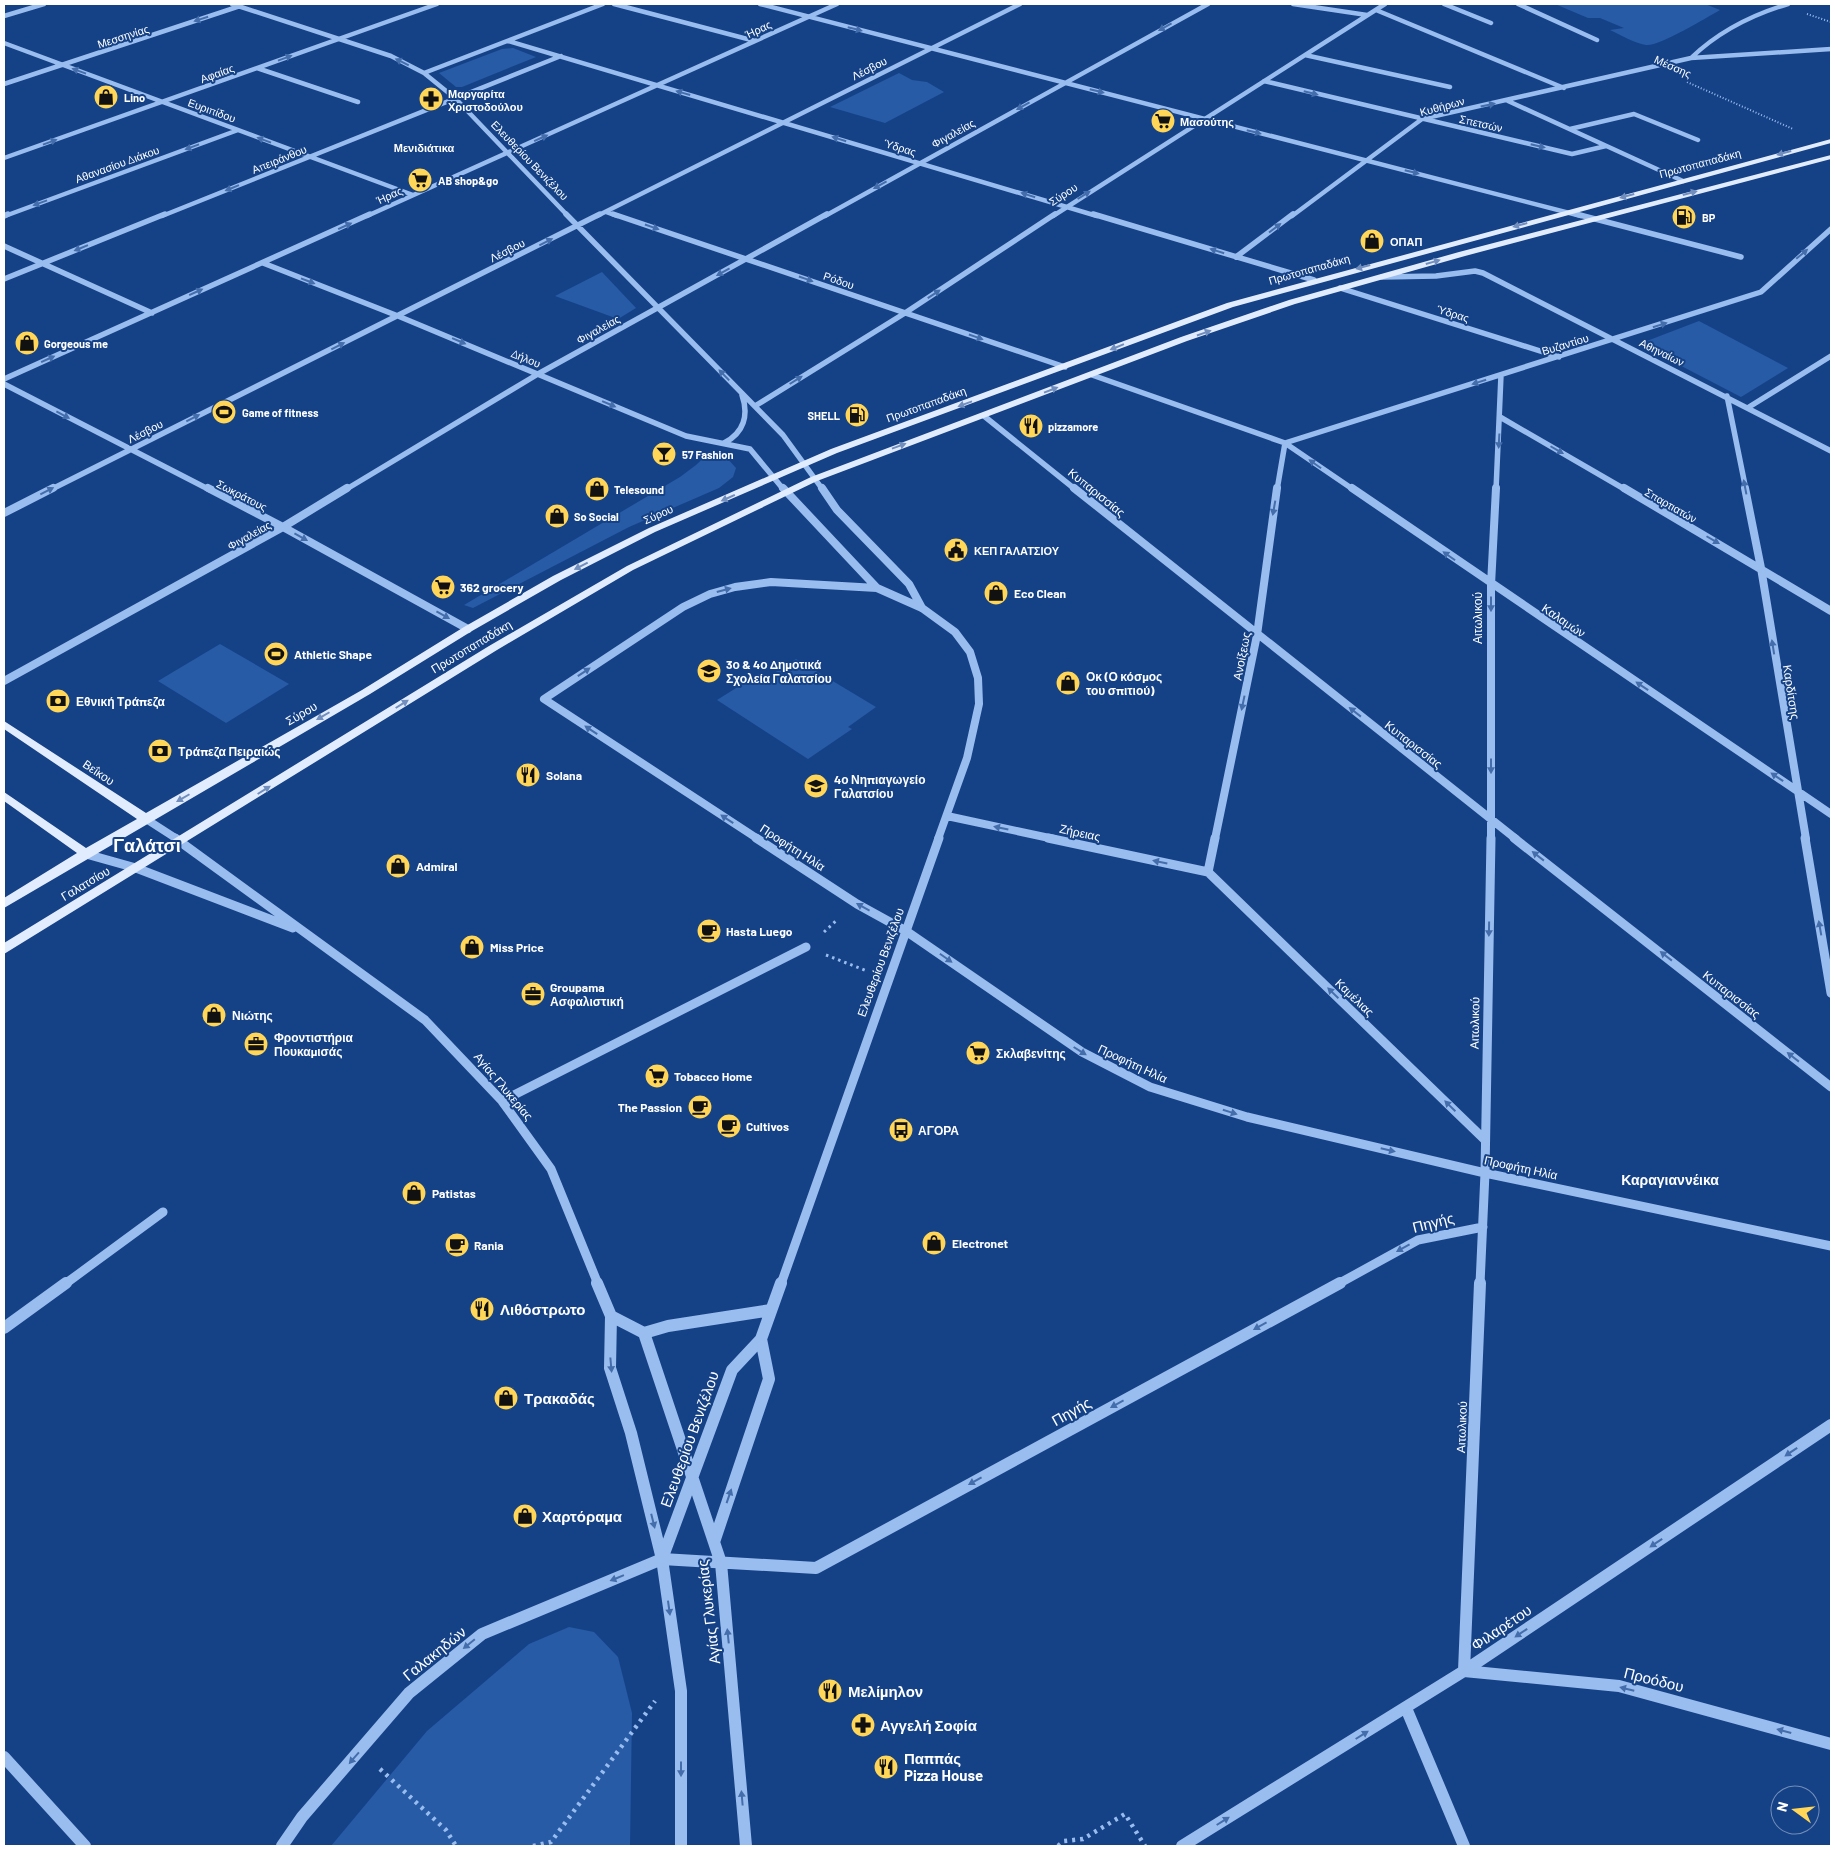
<svg xmlns="http://www.w3.org/2000/svg" width="1835" height="1850" font-family="Barlow,sans-serif">
<style>
.green{fill:#275ba6}
.lines{fill:none;stroke-linecap:round;stroke-linejoin:round}
.path-far2{stroke:#9abdef;stroke-width:2;stroke-dasharray:1 2;stroke-linecap:butt}
.path-far1{stroke:#9abdef;stroke-width:3;stroke-dasharray:2.5 4;stroke-linecap:butt}
.path{stroke:#9abdef;stroke-width:4.5;stroke-dasharray:3 5;stroke-linecap:butt}
.minor-far4{stroke:#9abdef;stroke-width:4.5}
.minor-far3{stroke:#9abdef;stroke-width:5.5}
.minor-far2{stroke:#9abdef;stroke-width:8}
.minor-far1{stroke:#9abdef;stroke-width:9}
.minor{stroke:#9abdef;stroke-width:12}
.major{fill:#e2ecff;fill-rule:evenodd}
.oneway{fill:#446dab}
.oneway2{fill:#718ebd}
.labels{text-anchor:middle;dominant-baseline:central;stroke-width:4;stroke-linejoin:round;paint-order:stroke}
.far-street-label{font-size:11px;fill:#fff;stroke:#154287}
.far-poi-label{font-size:11px;font-weight:bold;fill:#fff;stroke:#154287;text-anchor:start}
.far-neighbourhood-label{font-size:11px;font-weight:bold;fill:#fff;stroke:#154287}
.street-label{font-size:12px;fill:#fff;stroke:#154287}
.poi-label{font-size:12px;font-weight:bold;fill:#fff;stroke:#154287;text-anchor:start}
.neighbourhood-label{font-size:14px;font-weight:bold;fill:#fff;stroke:#154287}
.near-street-label{font-size:15px;fill:#fff;stroke:#154287}
.near-poi-label{font-size:15px;font-weight:bold;fill:#fff;stroke:#154287;text-anchor:start}
.district-label{font-size:18px;font-weight:bold;fill:#fff;stroke:#154287}
</style>
<rect width="100%" height="100%" fill="#154287"/>
<!-- green -->
<path class="green" d="M1555,4H1705L1720,10C1706,18 1658,47 1646,45C1634,43 1621,35 1610,30L1624,28L1600,18H1588Z
M513,48L536,57L462,87H456L439,73L502,49Z
M899,73L912,80L927,82L944,92L885,123L830,107Z
M602,272L636,308L618,319L555,296Z
M1699,321L1788,368L1741,397L1639,344Z
M710,452L726,457L736,468L733,477L719,488L629,527L473,608L464,605L680,477L696,465Z
M220,644L289,684L226,723L158,681Z
M796,659L876,707L848,727L852,729L808,759L717,700L760,673L768,677Z
M569,1627L594,1632L618,1657L632,1713L630,1846H331L427,1731L529,1644Z"/>
<g class="lines">
<!-- path-far2 -->
<path class="path-far2" d="M1807,14L1831,22
M1687,82L1793,129"/>
<!-- path-far1 -->
<path class="path-far1" d="M824,932L838,919
M826,955L867,971"/>
<!-- path -->
<path class="path" d="M380,1769L446,1830L456,1846
M533,1846L551,1842L655,1701
M1058,1846L1064,1841L1083,1839L1125,1814L1145,1846"/>
<!-- minor-far4 -->
<path class="minor-far4" d="M232,4L391,56L424,73L456,99L568,216
M614,4L755,41
M760,4L1581,216
M1293,4L1367,15
M1444,4L1491,23
M1518,4L1597,40
M1376,10L1564,88
M4,16L44,4
M508,41L1097,216
M4,43L413,195
M1305,55L1450,87
M1691,58C1719,31 1751,15 1788,4
M257,68L358,102
M424,73L603,4
M1264,81L1572,154L1606,146
M4,84L240,6
M1508,101L1683,181
M1570,129L1634,114L1698,140
M4,158L437,4
M606,212L617,216
M5,216L238,130
M162,216L561,56
M367,216L837,4
M597,216L1020,4
M825,216L1208,4
M1053,216L1385,4
M1292,216L1422,119L1691,58L1831,49"/>
<!-- minor-far3 -->
<path class="minor-far3" d="M566,214L783,435L823,490
M613,214L1065,367
M1093,214L1314,280
M1576,214L1741,257
M4,216L8,214
M4,246L152,313
M1236,257L1293,214
M263,263L398,316L686,436L750,449L784,490
M1382,277L1436,276L1475,271L1483,273L1831,451
M4,279L165,214
M1340,288L1559,357
M1092,375L1285,443L1354,490
M4,379L370,214
M4,384L210,490
M1727,396L1746,490
M755,406L905,313L1055,214
M1749,407L1831,356
M984,416L1076,490
M1500,417L1626,490
M724,443C744,433 749,415 742,395
M1285,443L1761,292L1831,229
M50,490L600,214
M345,490L538,374L827,214
M1277,490L1285,443
M1496,490L1501,375"/>
<!-- minor-far2 -->
<path class="minor-far2" d="M208,488L283,527L468,629
M783,488L877,588L922,608L955,632L970,652L978,678L979,704L967,758L938,839
M822,488L837,510L909,584L922,608
M1074,488L1516,839
M1352,488L1831,814
M1624,488L1831,611
M1745,488L1761,568L1806,839
M4,513L53,488
M4,681L283,527L347,488
M947,816L1054,839
M146,819L177,839
M758,839L544,699L683,607L710,594L735,587L771,582L877,588
M1215,839L1257,635L1277,488
M1491,839V585L1496,488"/>
<!-- minor-far1 -->
<path class="minor-far1" d="M175,838L425,1020L502,1101L551,1169L598,1284
M756,838L857,904L906,931L1082,1052L1150,1087L1247,1117L1485,1173L1831,1246
M1048,838L1208,872
M1514,838L1831,1087
M1805,838L1831,993
M86,854L136,868L293,928
M1208,872L1215,838
M1208,872L1485,1140
M502,1101L806,947
M65,1284L163,1212
M781,1284L939,838
M1338,1284L1418,1240L1483,1227
M1480,1284L1485,1173L1491,838"/>
<!-- minor -->
<path class="minor" d="M597,1283L611,1316L610,1368L631,1433L662,1559L681,1691V1846
M611,1316L644,1333L721,1563L746,1846
M4,1328L66,1283
M644,1333L668,1326L771,1310
M714,1542L769,1379L761,1339
M662,1559L732,1370L761,1339L781,1283
M1464,1671L1480,1283
M1464,1671L1619,1686L1831,1744
M1406,1708L1464,1846
M4,1757L85,1846
M282,1846L302,1817L409,1693L482,1634L662,1559L816,1568L1340,1283
M1182,1846L1464,1671L1831,1425"/>
<!-- major -->
<path class="major" d="M1831,139V143L1233,307L837,453L655,532L561,580L472,631L370,694L4,908V898L77,853L4,801V792L86,848L137,819L4,729V721L146,813L362,690L464,627L553,576L649,528L831,449L1227,303Z
M1831,155V159L1465,256L1295,304L1187,341L817,481L633,570L497,650L4,954V943L489,646L627,566L811,477L1181,337L1289,300L1459,252Z"/>
</g>
<!-- one-way arrows -->
<defs><path id="oneway-solid" d="M-6-.8H1V-3.2L6.5 0L1 3.2V.8H-6Z" transform="scale(1.25)"/></defs>
<g class="oneway">
<use href="#oneway-solid" transform="translate(201 19) rotate(162)"/>
<use href="#oneway-solid" transform="translate(1165 27) rotate(151)"/>
<use href="#oneway-solid" transform="translate(855 29) rotate(14)"/>
<use href="#oneway-solid" transform="translate(285 58) rotate(-20)"/>
<use href="#oneway-solid" transform="translate(402 62) rotate(-154)"/>
<use href="#oneway-solid" transform="translate(79 71) rotate(-160)"/>
<use href="#oneway-solid" transform="translate(1097 91) rotate(14)"/>
<use href="#oneway-solid" transform="translate(683 93) rotate(-164)"/>
<use href="#oneway-solid" transform="translate(1311 93) rotate(14)"/>
<use href="#oneway-solid" transform="translate(1488 105) rotate(-12)"/>
<use href="#oneway-solid" transform="translate(1023 106) rotate(151)"/>
<use href="#oneway-solid" transform="translate(1254 132) rotate(14)"/>
<use href="#oneway-solid" transform="translate(541 138) rotate(-24)"/>
<use href="#oneway-solid" transform="translate(839 139) rotate(-163)"/>
<use href="#oneway-solid" transform="translate(264 140) rotate(-160)"/>
<use href="#oneway-solid" transform="translate(50 142) rotate(-20)"/>
<use href="#oneway-solid" transform="translate(1538 146) rotate(13)"/>
<use href="#oneway-solid" transform="translate(192 147) rotate(160)"/>
<use href="#oneway-solid" transform="translate(1412 172) rotate(14)"/>
<use href="#oneway-solid" transform="translate(880 185) rotate(151)"/>
<use href="#oneway-solid" transform="translate(232 188) rotate(158)"/>
<use href="#oneway-solid" transform="translate(1028 195) rotate(-163)"/>
<use href="#oneway-solid" transform="translate(1084 195) rotate(-32)"/>
<use href="#oneway-solid" transform="translate(40 203) rotate(160)"/>
<use href="#oneway-solid" transform="translate(345 226) rotate(-24)"/>
<use href="#oneway-solid" transform="translate(652 227) rotate(19)"/>
<use href="#oneway-solid" transform="translate(1275 228) rotate(-37)"/>
<use href="#oneway-solid" transform="translate(546 242) rotate(-27)"/>
<use href="#oneway-solid" transform="translate(81 248) rotate(158)"/>
<use href="#oneway-solid" transform="translate(1217 251) rotate(-163)"/>
<use href="#oneway-solid" transform="translate(1802 254) rotate(-40)"/>
<use href="#oneway-solid" transform="translate(723 272) rotate(151)"/>
<use href="#oneway-solid" transform="translate(806 279) rotate(19)"/>
<use href="#oneway-solid" transform="translate(308 281) rotate(21)"/>
<use href="#oneway-solid" transform="translate(196 292) rotate(-24)"/>
<use href="#oneway-solid" transform="translate(934 294) rotate(-33)"/>
<use href="#oneway-solid" transform="translate(1660 325) rotate(-18)"/>
<use href="#oneway-solid" transform="translate(976 337) rotate(19)"/>
<use href="#oneway-solid" transform="translate(459 341) rotate(23)"/>
<use href="#oneway-solid" transform="translate(338 346) rotate(-27)"/>
<use href="#oneway-solid" transform="translate(48 359) rotate(-24)"/>
<use href="#oneway-solid" transform="translate(724 375) rotate(-134)"/>
<use href="#oneway-solid" transform="translate(796 380) rotate(-32)"/>
<use href="#oneway-solid" transform="translate(1479 382) rotate(163)"/>
<use href="#oneway-solid" transform="translate(609 404) rotate(23)"/>
<use href="#oneway-solid" transform="translate(63 415) rotate(28)"/>
<use href="#oneway-solid" transform="translate(193 418) rotate(-27)"/>
<use href="#oneway-solid" transform="translate(1499 441) rotate(93)"/>
<use href="#oneway-solid" transform="translate(1557 450) rotate(30)"/>
<use href="#oneway-solid" transform="translate(1315 464) rotate(-145)"/>
<use href="#oneway-solid" transform="translate(1745 487) rotate(-101)"/>
<use href="#oneway-solid" transform="translate(47 491) rotate(-27)"/>
<use href="#oneway-solid" transform="translate(1274 508) rotate(100)"/>
<use href="#oneway-solid" transform="translate(301 537) rotate(29)"/>
<use href="#oneway-solid" transform="translate(1713 540) rotate(30)"/>
<use href="#oneway-solid" transform="translate(1449 556) rotate(-145)"/>
<use href="#oneway-solid" transform="translate(724 590) rotate(-15)"/>
<use href="#oneway-solid" transform="translate(1491 604) rotate(90)"/>
<use href="#oneway-solid" transform="translate(443 615) rotate(29)"/>
<use href="#oneway-solid" transform="translate(1773 647) rotate(-99)"/>
<use href="#oneway-solid" transform="translate(584 672) rotate(-34)"/>
<use href="#oneway-solid" transform="translate(1642 686) rotate(-146)"/>
<use href="#oneway-solid" transform="translate(1243 703) rotate(102)"/>
<use href="#oneway-solid" transform="translate(1355 712) rotate(-142)"/>
<use href="#oneway-solid" transform="translate(591 730) rotate(-147)"/>
<use href="#oneway-solid" transform="translate(1491 766) rotate(90)"/>
<use href="#oneway-solid" transform="translate(1777 777) rotate(-146)"/>
<use href="#oneway-solid" transform="translate(727 819) rotate(-147)"/>
<use href="#oneway-solid" transform="translate(1001 828) rotate(-168)"/>
<use href="#oneway-solid" transform="translate(1538 856) rotate(-142)"/>
<use href="#oneway-solid" transform="translate(1160 862) rotate(-168)"/>
<use href="#oneway-solid" transform="translate(863 907) rotate(-151)"/>
<use href="#oneway-solid" transform="translate(1820 928) rotate(-100)"/>
<use href="#oneway-solid" transform="translate(1489 929) rotate(91)"/>
<use href="#oneway-solid" transform="translate(1666 956) rotate(-142)"/>
<use href="#oneway-solid" transform="translate(946 958) rotate(35)"/>
<use href="#oneway-solid" transform="translate(1333 993) rotate(-136)"/>
<use href="#oneway-solid" transform="translate(1080 1051) rotate(32)"/>
<use href="#oneway-solid" transform="translate(1793 1057) rotate(-142)"/>
<use href="#oneway-solid" transform="translate(1450 1106) rotate(-136)"/>
<use href="#oneway-solid" transform="translate(1230 1112) rotate(17)"/>
<use href="#oneway-solid" transform="translate(1388 1150) rotate(13)"/>
<use href="#oneway-solid" transform="translate(1403 1248) rotate(151)"/>
<use href="#oneway-solid" transform="translate(1260 1326) rotate(151)"/>
<use href="#oneway-solid" transform="translate(611 1365) rotate(85)"/>
<use href="#oneway-solid" transform="translate(1117 1404) rotate(151)"/>
<use href="#oneway-solid" transform="translate(1791 1452) rotate(146)"/>
<use href="#oneway-solid" transform="translate(975 1481) rotate(151)"/>
<use href="#oneway-solid" transform="translate(729 1496) rotate(-71)"/>
<use href="#oneway-solid" transform="translate(653 1521) rotate(76)"/>
<use href="#oneway-solid" transform="translate(1656 1543) rotate(146)"/>
<use href="#oneway-solid" transform="translate(617 1578) rotate(158)"/>
<use href="#oneway-solid" transform="translate(669 1608) rotate(82)"/>
<use href="#oneway-solid" transform="translate(1521 1633) rotate(146)"/>
<use href="#oneway-solid" transform="translate(728 1636) rotate(-96)"/>
<use href="#oneway-solid" transform="translate(469 1644) rotate(141)"/>
<use href="#oneway-solid" transform="translate(1627 1689) rotate(-166)"/>
<use href="#oneway-solid" transform="translate(1784 1731) rotate(-165)"/>
<use href="#oneway-solid" transform="translate(1362 1735) rotate(-32)"/>
<use href="#oneway-solid" transform="translate(354 1758) rotate(131)"/>
<use href="#oneway-solid" transform="translate(681 1769) rotate(90)"/>
<use href="#oneway-solid" transform="translate(742 1798) rotate(-95)"/>
<use href="#oneway-solid" transform="translate(1223 1821) rotate(-32)"/>
</g>
<g class="oneway2">
<use href="#oneway-solid" transform="translate(1784 153) rotate(165)"/>
<use href="#oneway-solid" transform="translate(1690 193) rotate(-15)"/>
<use href="#oneway-solid" transform="translate(1627 196) rotate(165)"/>
<use href="#oneway-solid" transform="translate(1520 225) rotate(165)"/>
<use href="#oneway-solid" transform="translate(1433 262) rotate(-16)"/>
<use href="#oneway-solid" transform="translate(1363 267) rotate(165)"/>
<use href="#oneway-solid" transform="translate(1204 333) rotate(-19)"/>
<use href="#oneway-solid" transform="translate(1117 347) rotate(158)"/>
<use href="#oneway-solid" transform="translate(1051 390) rotate(-21)"/>
<use href="#oneway-solid" transform="translate(965 404) rotate(160)"/>
<use href="#oneway-solid" transform="translate(899 446) rotate(-20)"/>
<use href="#oneway-solid" transform="translate(728 498) rotate(156)"/>
<use href="#oneway-solid" transform="translate(581 566) rotate(153)"/>
<use href="#oneway-solid" transform="translate(402 704) rotate(-32)"/>
<use href="#oneway-solid" transform="translate(323 716) rotate(150)"/>
<use href="#oneway-solid" transform="translate(264 790) rotate(-32)"/>
<use href="#oneway-solid" transform="translate(183 798) rotate(150)"/>
</g>
<!-- icons -->
<defs>
<symbol id="shop-disc" viewBox="-11 -11 22 22"><circle r="9.5" fill="#ffd658" stroke="#154287"/><path d="M-5-2.5h2.3a2.7 3.5 0 0 1 5.4 0H5L5.5 6h-11ZM-1.5-2.5h3a1.5 2.3 0 0 0-3 0Z" fill="#111"/></symbol>
<symbol id="pharmacy-disc" viewBox="-11 -11 22 22"><circle r="9.5" fill="#ffd658" stroke="#154287"/><path d="M-2-6h4v4h4v4h-4v4h-4v-4h-4v-4h4Z" fill="#111"/></symbol>
<symbol id="supermarket-disc" viewBox="-11 -11 22 22"><circle r="9.5" fill="#ffd658" stroke="#154287"/><path d="M-6-5.5h2.5l.6 2H6L4.5 2H-2.5L-4.4-4H-6ZM-1.5 3.2a1.3 1.3 0 1 0 .1 0ZM3 3.2a1.3 1.3 0 1 0 .1 0Z" fill="#111"/></symbol>
<symbol id="fuel-disc" viewBox="-11 -11 22 22"><circle r="9.5" fill="#ffd658" stroke="#154287"/><path d="M-5.5-6h7V0h2V4h1.3V-2.5L3-4.5l.8-.8L6-3V5H2.5V1h-1V6h-7ZM-4.2-4.7v3.2H.2V-4.7Z" fill="#111"/></symbol>
<symbol id="stadium-disc" viewBox="-11 -11 22 22"><circle r="9.5" fill="#ffd658" stroke="#154287"/><path d="M0-5a6.5 5 0 1 0 0 10a6.5 5 0 1 0 0-10ZM-3.5-1.8h7v3.6h-7Z" fill="#111"/></symbol>
<symbol id="restaurant-disc" viewBox="-11 -11 22 22"><circle r="9.5" fill="#ffd658" stroke="#154287"/><path d="M-5-6h1v4h1v-4h1v4h1v-4h1v5L-1.5 .5V6h-2V.5L-5-1ZM5-6V6H3V1.5H1.5Q1.5-4 5-6Z" fill="#111"/></symbol>
<symbol id="bar-disc" viewBox="-11 -11 22 22"><circle r="9.5" fill="#ffd658" stroke="#154287"/><path d="M-6-5H6L.8 .8V4.5H3.5V6h-7V4.5H-.8V.8Z" fill="#111"/></symbol>
<symbol id="civic-disc" viewBox="-11 -11 22 22"><circle r="9.5" fill="#ffd658" stroke="#154287"/><path d="M-.6-6.5H3V-4.5H.6V-3L4-1V1h2V6H-6V1h2V-1L-.6-3ZM-1.2 2.5V6h2.4V2.5Z" fill="#111"/></symbol>
<symbol id="school-disc" viewBox="-11 -11 22 22"><circle r="9.5" fill="#ffd658" stroke="#154287"/><path d="M0-5L7-2L0 1L-7-2ZM-4 1L0 2.5L4 1V4Q0 6-4 4Z" fill="#111"/></symbol>
<symbol id="bank-disc" viewBox="-11 -11 22 22"><circle r="9.5" fill="#ffd658" stroke="#154287"/><path d="M-6-4H6V4H-6ZM0-2.3a2.3 2.3 0 1 0 0 4.6a2.3 2.3 0 1 0 0-4.6Z" fill="#111"/></symbol>
<symbol id="cafe-disc" viewBox="-11 -11 22 22"><circle r="9.5" fill="#ffd658" stroke="#154287"/><path d="M-5.5-4.5H6V0H3Q3 3.5 0 3.5H-2.5Q-5.5 3.5-5.5 0ZM3-3.2v2h1.7v-2ZM-6 4.5H4V6H-6Z" fill="#111"/></symbol>
<symbol id="office-disc" viewBox="-11 -11 22 22"><circle r="9.5" fill="#ffd658" stroke="#154287"/><path d="M-6-3h4V-5.5h4V-3h4V5H-6ZM-1-4.5V-3h2v-1.5ZM-6 0V1H6V0Z" fill="#111"/></symbol>
<symbol id="bus-disc" viewBox="-11 -11 22 22"><circle r="9.5" fill="#ffd658" stroke="#154287"/><path d="M-5-6H5V4H4V6H2V4H-2V6H-4V4H-5ZM-3.5-4V0h7V-4ZM-3.5 1.2v1.5H-2V1.2ZM2 1.2v1.5H3.5V1.2Z" fill="#111"/></symbol>
</defs>
<g fill-rule="evenodd">
<use href="#shop-disc" x="92" y="83" width="28" height="28"/>
<use href="#pharmacy-disc" x="417" y="85" width="28" height="28"/>
<use href="#supermarket-disc" x="1149" y="107" width="28" height="28"/>
<use href="#supermarket-disc" x="406" y="166" width="28" height="28"/>
<use href="#fuel-disc" x="1670" y="203" width="28" height="28"/>
<use href="#shop-disc" x="1358" y="227" width="28" height="28"/>
<use href="#shop-disc" x="13" y="329" width="28" height="28"/>
<use href="#stadium-disc" x="210" y="398" width="28" height="28"/>
<use href="#fuel-disc" x="843" y="401" width="28" height="28"/>
<use href="#restaurant-disc" x="1017" y="412" width="28" height="28"/>
<use href="#bar-disc" x="650" y="440" width="28" height="28"/>
<use href="#shop-disc" x="583" y="475" width="28" height="28"/>
<use href="#shop-disc" x="543" y="502" width="28" height="28"/>
<use href="#civic-disc" x="942" y="536" width="28" height="28"/>
<use href="#supermarket-disc" x="429" y="573" width="28" height="28"/>
<use href="#shop-disc" x="982" y="579" width="28" height="28"/>
<use href="#stadium-disc" x="262" y="640" width="28" height="28"/>
<use href="#school-disc" x="695" y="657" width="28" height="28"/>
<use href="#shop-disc" x="1054" y="669" width="28" height="28"/>
<use href="#bank-disc" x="44" y="687" width="28" height="28"/>
<use href="#bank-disc" x="146" y="737" width="28" height="28"/>
<use href="#restaurant-disc" x="514" y="761" width="28" height="28"/>
<use href="#school-disc" x="802" y="772" width="28" height="28"/>
<use href="#shop-disc" x="384" y="852" width="28" height="28"/>
<use href="#cafe-disc" x="695" y="917" width="28" height="28"/>
<use href="#shop-disc" x="458" y="933" width="28" height="28"/>
<use href="#office-disc" x="519" y="980" width="28" height="28"/>
<use href="#shop-disc" x="200" y="1001" width="28" height="28"/>
<use href="#office-disc" x="242" y="1030" width="28" height="28"/>
<use href="#supermarket-disc" x="964" y="1039" width="28" height="28"/>
<use href="#supermarket-disc" x="643" y="1062" width="28" height="28"/>
<use href="#cafe-disc" x="686" y="1093" width="28" height="28"/>
<use href="#cafe-disc" x="715" y="1112" width="28" height="28"/>
<use href="#bus-disc" x="887" y="1116" width="28" height="28"/>
<use href="#shop-disc" x="400" y="1179" width="28" height="28"/>
<use href="#shop-disc" x="920" y="1229" width="28" height="28"/>
<use href="#cafe-disc" x="443" y="1231" width="28" height="28"/>
<use href="#restaurant-disc" x="468" y="1295" width="28" height="28"/>
<use href="#shop-disc" x="492" y="1384" width="28" height="28"/>
<use href="#shop-disc" x="511" y="1502" width="28" height="28"/>
<use href="#restaurant-disc" x="816" y="1677" width="28" height="28"/>
<use href="#pharmacy-disc" x="849" y="1711" width="28" height="28"/>
<use href="#restaurant-disc" x="872" y="1753" width="28" height="28"/>
</g>
<g class="labels">
<!-- far-street labels -->
<g class="far-street-label">
<text transform="translate(758 29) rotate(-25)">Ήρας</text>
<text transform="translate(123 36) rotate(-18)">Μεσσηνίας</text>
<text transform="translate(1673 66) rotate(24)">Μέσσης</text>
<text transform="translate(869 68) rotate(-27)">Λέσβου</text>
<text transform="translate(217 73) rotate(-20)">Αφαίας</text>
<text transform="translate(1442 106) rotate(-15)">Κυθήρων</text>
<text transform="translate(212 110) rotate(20)">Ευριπίδου</text>
<text transform="translate(1481 123) rotate(13)">Σπετσών</text>
<text transform="translate(953 133) rotate(-29)">Φιγαλείας</text>
<text transform="translate(900 147) rotate(17)">Ύδρας</text>
<text transform="translate(279 159) rotate(-22)">Απειράνθου</text>
<text transform="translate(530 160) rotate(46)">Ελευθερίου Βενιζέλου</text>
<text transform="translate(1700 163) rotate(-15)">Πρωτοπαπαδάκη</text>
<text transform="translate(117 164) rotate(-20)">Αθανασίου Διάκου</text>
<text transform="translate(1063 194) rotate(-33)">Σύρου</text>
<text transform="translate(389 195) rotate(-24)">Ήρας</text>
<text transform="translate(507 250) rotate(-27)">Λέσβου</text>
<text transform="translate(1309 269) rotate(-16)">Πρωτοπαπαδάκη</text>
<text transform="translate(839 280) rotate(19)">Ρόδου</text>
<text transform="translate(1453 313) rotate(17)">Ύδρας</text>
<text transform="translate(598 329) rotate(-29)">Φιγαλείας</text>
<text transform="translate(1565 344) rotate(-17)">Βυζαντίου</text>
<text transform="translate(1662 352) rotate(26)">Αθηναίων</text>
<text transform="translate(526 358) rotate(22)">Δήλου</text>
<text transform="translate(926 404) rotate(-20)">Πρωτοπαπαδάκη</text>
<text transform="translate(145 431) rotate(-27)">Λέσβου</text>
<text transform="translate(242 495) rotate(27)">Σωκράτους</text>
<text transform="translate(1671 505) rotate(30)">Σπαρτιατών</text>
<text transform="translate(658 514) rotate(-24)">Σύρου</text>
<text transform="translate(249 535) rotate(-29)">Φιγαλείας</text>
</g>
<!-- far-poi labels -->
<g class="far-poi-label">
<text x="448" y="93">Μαργαρίτα<tspan x="448" dy="13">Χριστοδούλου</tspan></text>
<text x="124" y="97">Lino</text>
<text x="1180" y="121">Μασούτης</text>
<text x="438" y="180">AB shop&amp;go</text>
<text x="1702" y="217">BP</text>
<text x="1390" y="241">ΟΠΑΠ</text>
<text x="44" y="343">Gorgeous me</text>
<text x="242" y="412">Game of fitness</text>
<text x="840" y="415" text-anchor="end">SHELL</text>
<text x="1048" y="426">pizzamore</text>
<text x="682" y="454">57 Fashion</text>
<text x="614" y="489">Telesound</text>
<text x="574" y="516">So Social</text>
<text x="974" y="550">ΚΕΠ ΓΑΛΑΤΣΙΟΥ</text>
</g>
<!-- far-neighbourhood labels -->
<g class="far-neighbourhood-label">
<text x="424" y="147">Μενιδιάτικα</text>
</g>
<!-- street labels -->
<g class="street-label">
<text transform="translate(1097 492) rotate(39)">Κυπαρισσίας</text>
<text transform="translate(1477 618) rotate(-90)">Αιτωλικού</text>
<text transform="translate(1564 620) rotate(34)">Καλαμών</text>
<text transform="translate(471 646) rotate(-31)">Πρωτοπαπαδάκη</text>
<text transform="translate(1241 656) rotate(-79)">Ανοίξεως</text>
<text transform="translate(1792 692) rotate(81)">Καρδίτσης</text>
<text transform="translate(301 713) rotate(-30)">Σύρου</text>
<text transform="translate(1414 744) rotate(38)">Κυπαρισσίας</text>
<text transform="translate(99 772) rotate(34)">Βεΐκου</text>
<text transform="translate(1080 832) rotate(12)">Ζήρειας</text>
<text transform="translate(793 847) rotate(33)">Προφήτη Ηλία</text>
<text transform="translate(85 883) rotate(-31)">Γαλατσίου</text>
<text transform="translate(880 962) rotate(-70)">Ελευθερίου Βενιζέλου</text>
<text transform="translate(1732 994) rotate(38)">Κυπαρισσίας</text>
<text transform="translate(1355 997) rotate(44)">Καμέλιας</text>
<text transform="translate(1474 1023) rotate(-89)">Αιτωλικού</text>
<text transform="translate(1133 1063) rotate(25)">Προφήτη Ηλία</text>
<text transform="translate(504 1086) rotate(50)">Αγίας Γλυκερίας</text>
<text transform="translate(1521 1167) rotate(12)">Προφήτη Ηλία</text>
<text transform="translate(1461 1427) rotate(-88)">Αιτωλικού</text>
</g>
<!-- poi labels -->
<g class="poi-label">
<text x="460" y="587">362 grocery</text>
<text x="1014" y="593">Eco Clean</text>
<text x="294" y="654">Athletic Shape</text>
<text x="726" y="664">3ο &amp; 4ο Δημοτικά<tspan x="726" dy="14">Σχολεία Γαλατσίου</tspan></text>
<text x="1086" y="676">Οκ (Ο κόσμος<tspan x="1086" dy="14">του σπιτιού)</tspan></text>
<text x="76" y="701">Εθνική Τράπεζα</text>
<text x="178" y="751">Τράπεζα Πειραιώς</text>
<text x="546" y="775">Solana</text>
<text x="834" y="779">4ο Νηπιαγωγείο<tspan x="834" dy="14">Γαλατσίου</tspan></text>
<text x="416" y="866">Admiral</text>
<text x="726" y="931">Hasta Luego</text>
<text x="490" y="947">Miss Price</text>
<text x="550" y="987">Groupama<tspan x="550" dy="14">Ασφαλιστική</tspan></text>
<text x="232" y="1015">Νιώτης</text>
<text x="274" y="1037">Φροντιστήρια<tspan x="274" dy="14">Πουκαμισάς</tspan></text>
<text x="996" y="1053">Σκλαβενίτης</text>
<text x="674" y="1076">Tobacco Home</text>
<text x="682" y="1107" text-anchor="end">The Passion</text>
<text x="746" y="1126">Cultivos</text>
<text x="918" y="1130">ΑΓΟΡΑ</text>
<text x="432" y="1193">Patistas</text>
<text x="952" y="1243">Electronet</text>
<text x="474" y="1245">Rania</text>
</g>
<!-- neighbourhood labels -->
<g class="neighbourhood-label">
<text x="1670" y="1179">Καραγιαννέικα</text>
</g>
<!-- near-street labels -->
<g class="near-street-label">
<text transform="translate(1433 1222) rotate(-14)">Πηγής</text>
<text transform="translate(1071 1411) rotate(-29)">Πηγής</text>
<text transform="translate(689 1439) rotate(-70)">Ελευθερίου Βενιζέλου</text>
<text transform="translate(708 1612) rotate(-97)">Αγίας Γλυκερίας</text>
<text transform="translate(1501 1627) rotate(-34)">Φιλαρέτου</text>
<text transform="translate(434 1653) rotate(-39)">Γαλακηδών</text>
<text transform="translate(1654 1679) rotate(14)">Προόδου</text>
</g>
<!-- near-poi labels -->
<g class="near-poi-label">
<text x="500" y="1309">Λιθόστρωτο</text>
<text x="524" y="1398">Τρακαδάς</text>
<text x="542" y="1516">Χαρτόραμα</text>
<text x="848" y="1691">Μελίμηλον</text>
<text x="880" y="1725">Αγγελή Σοφία</text>
<text x="904" y="1758">Παππάς<tspan x="904" dy="17">Pizza House</tspan></text>
</g>
<!-- district labels -->
<g class="district-label">
<text x="147" y="845">Γαλάτσι</text>
</g>
</g>
<!-- border -->
<rect width="1835" height="1850" fill="none" stroke="#ffffff" stroke-width="10"/>
<!-- north arrow -->
<g transform="translate(1795 1810) rotate(285)"><circle r="24" fill="#154287" stroke="#738eb7"/>
<path d="M0-4L9 19L0 12L-9 19Z" fill="#ffd658"/>
<text y="-8" font-size="14" font-weight="bold" text-anchor="middle" fill="#ffffff">N</text>
</g>
</svg>
